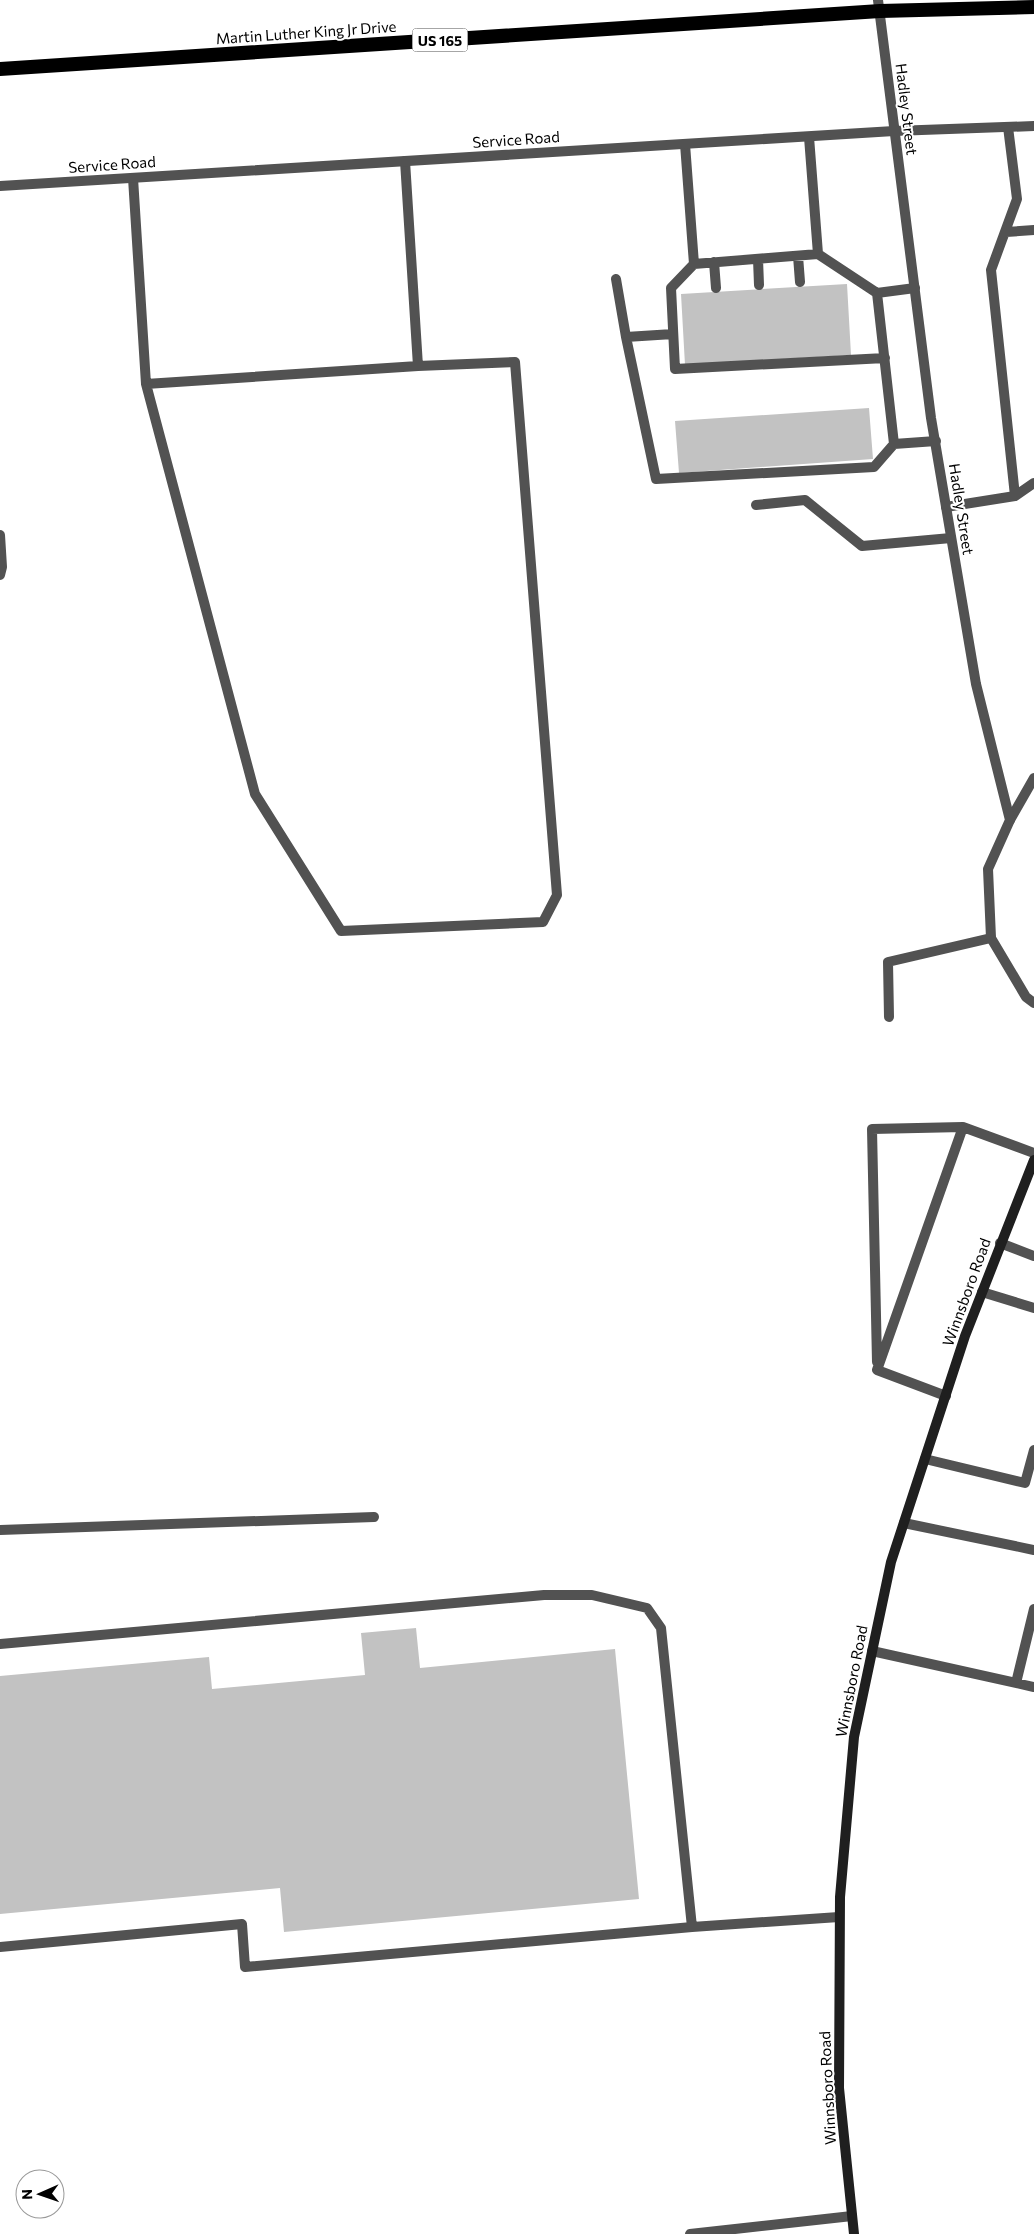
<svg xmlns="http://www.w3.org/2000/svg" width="1034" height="2234" font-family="Commissioner,sans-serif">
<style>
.building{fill:#c2c2c2}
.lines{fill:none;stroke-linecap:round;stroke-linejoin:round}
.service{stroke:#525252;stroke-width:10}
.minor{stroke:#525252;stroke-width:10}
.tertiary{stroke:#525252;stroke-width:10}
.secondary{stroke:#1f1f1f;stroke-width:10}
.trunk{stroke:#000;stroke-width:14}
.labels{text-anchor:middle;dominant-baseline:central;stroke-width:4;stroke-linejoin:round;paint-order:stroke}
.shield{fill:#fff;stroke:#4c4c4c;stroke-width:1}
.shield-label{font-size:14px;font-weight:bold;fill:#000}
.street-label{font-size:15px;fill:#000;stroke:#fff}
</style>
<rect width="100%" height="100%" fill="#fff"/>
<!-- building -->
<path class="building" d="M847,284L851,355L685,365L681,294Z
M869,408L873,459L679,473L675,421Z
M416,1628L420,1668L615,1649L639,1899L284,1932L280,1888L0,1914V1676L209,1657L212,1689L365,1675L361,1633Z"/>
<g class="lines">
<!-- service -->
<path class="service" d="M685,144L694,264L818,254L809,137
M405,161L418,366
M133,178L146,384L418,366L515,362L557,895L543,922L341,931L255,794L146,384
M1006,232L1034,230
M818,254L877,293
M798,256L800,282
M758,259L759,285
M714,262L716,288
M694,264L671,288L675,369L885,358
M616,279L626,337L673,334
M915,288L877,293L894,444L936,441
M626,337L656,479L874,467L894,444
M1015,496L1034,483
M756,505L805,500L862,546L951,538
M946,507L1015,496L991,270L1017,199L1008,127
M0,535L2,567L0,575
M889,1017L888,962L991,938
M1000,1243L1034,1256
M982,1292L1034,1308
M877,1362L872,1129L963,1127
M946,1396L877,1370L963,1127L1034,1153
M925,1459L1025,1483L1034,1450
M904,1523L1034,1550
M0,1530L374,1517
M0,1644L544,1595H592L647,1608L661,1628L692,1927L839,1917
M872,1651L1034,1687
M1016,1683L1034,1609
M0,1947L242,1924L245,1967L692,1927
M690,2234L852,2216"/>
<!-- minor -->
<path class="minor" d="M0,186L894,131L1034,126
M1010,820L1034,778"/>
<!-- tertiary -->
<path class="tertiary" d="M878,0L931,418L976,684L1010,820L988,869L991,938L1026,997L1034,1003"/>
<!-- secondary -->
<path class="secondary" d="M854,2234L839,2088L840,1897L854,1737L891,1562L965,1336L1034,1160"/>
<!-- trunk -->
<path class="trunk" d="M0,69L880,11L1034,7"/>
</g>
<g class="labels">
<!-- shield labels -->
<rect class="shield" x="412.5" y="28.5" width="55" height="23" rx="4"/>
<g class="shield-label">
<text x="440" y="40">US 165</text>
</g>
<!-- street labels -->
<g class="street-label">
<text transform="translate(306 32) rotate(-4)">Martin Luther King Jr Drive</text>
<text transform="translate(907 109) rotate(83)">Hadley Street</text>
<text transform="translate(516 139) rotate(-4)">Service Road</text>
<text transform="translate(112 164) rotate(-4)">Service Road</text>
<text transform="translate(962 509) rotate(81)">Hadley Street</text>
<text transform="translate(966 1292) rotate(-70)">Winnsboro Road</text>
<text transform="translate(851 1681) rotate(-79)">Winnsboro Road</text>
<text transform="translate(827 2088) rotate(-93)">Winnsboro Road</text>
</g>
</g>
<!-- north arrow -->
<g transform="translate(40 2194) rotate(268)"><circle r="24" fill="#ffffff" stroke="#999999"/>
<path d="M0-4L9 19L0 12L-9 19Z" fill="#000000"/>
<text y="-8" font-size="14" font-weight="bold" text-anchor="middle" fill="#000000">N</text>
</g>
</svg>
